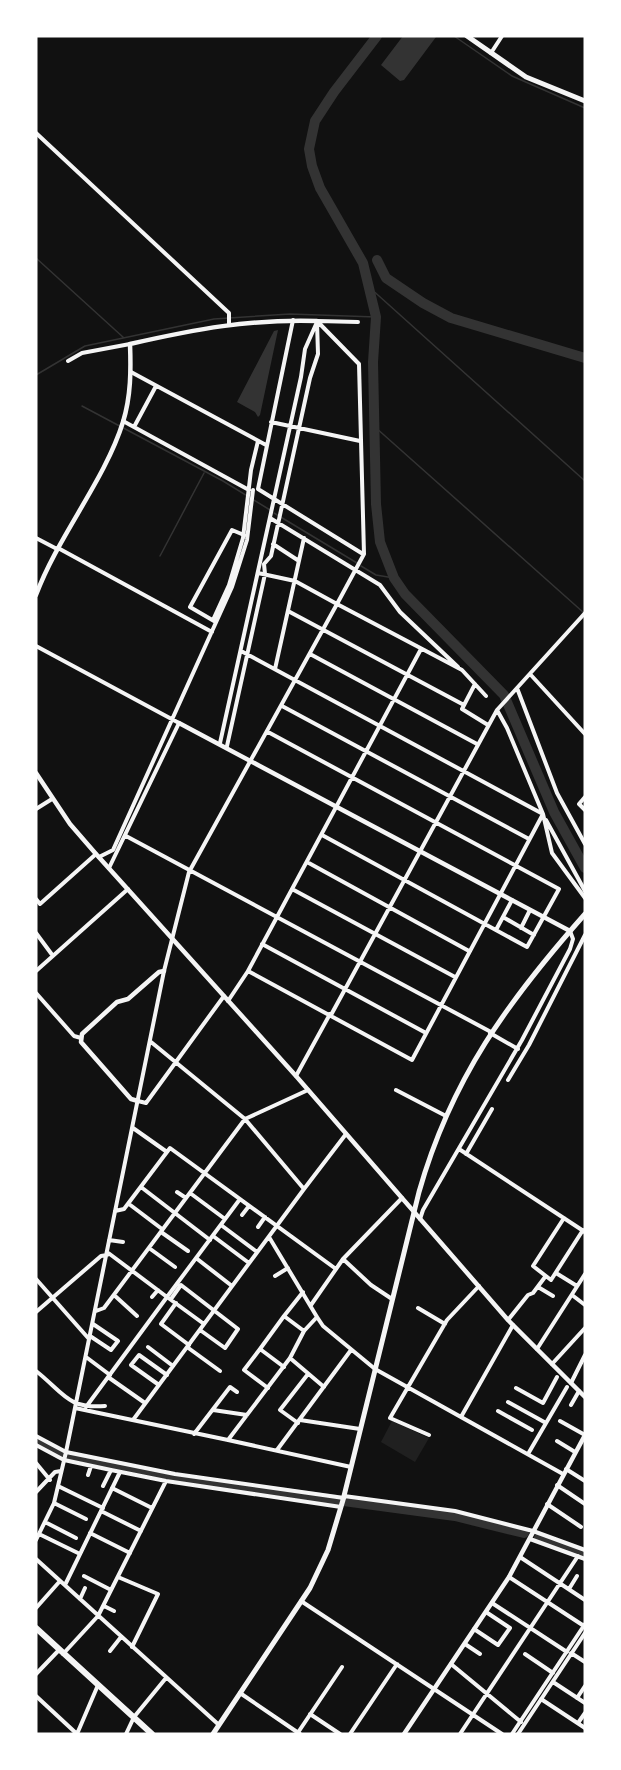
<svg xmlns="http://www.w3.org/2000/svg" width="621" height="1770" font-family="Rubik,sans-serif">
<style>
.green{fill:#202020}
.water{fill:#333}
.lines{fill:none;stroke-linecap:round;stroke-linejoin:round}
.stream{stroke:#333;stroke-width:1.5}
.river{stroke:#333;stroke-width:10}
.minor{stroke:#f5f5f5;stroke-width:4}
.tertiary{stroke:#f5f5f5;stroke-width:4.5}
.secondary{stroke:#f5f5f5;stroke-width:5}
.primary{stroke:#f5f5f5;stroke-width:5}
.trunk{stroke:#f5f5f5;stroke-width:6}
</style>
<rect width="100%" height="100%" fill="#111"/>
<!-- green -->
<path class="green" d="M392,1421L429,1438L415,1462L381,1442Z"/>
<!-- water -->
<path class="water" d="M403,36L436,37L404,80L400,81L381,65Z
M278,330L260,415L258,417L255,412L237,402L274,331Z"/>
<g class="lines">
<!-- stream -->
<path class="stream" d="M454,36L512,76L585,108
M36,258L124,338
M369,287L585,481
M36,375L85,346L214,319L290,314L376,317
M82,406L223,481L270,510
M375,427L584,613
M274,513L357,563
M160,556L204,473
M361,566L376,575L394,578"/>
<!-- river -->
<path class="river" d="M377,36L334,92L315,121L309,149L312,166L320,188L363,263L376,317L373,362L376,504L380,542L394,578L405,594L504,695L554,812L585,868
M377,260L386,278L423,303L451,318L585,358
M36,1440L59,1454L173,1478L455,1516L524,1533
M539,1538L585,1554"/>
<!-- minor -->
<path class="minor" d="M491,53L502,36
M36,133L229,313V324
M293,320L258,489L363,554
M317,321L359,364L364,554L337,604L462,670L486,696
M318,321L358,322
M68,361L82,353L130,344
M131,372L266,445
M123,421L249,490
M271,422L360,441
M134,427L156,386
M270,518L380,585L400,612L458,667
M36,538L57,549
M273,544L299,561
M58,548L212,632
M288,611L464,705
M213,620L229,585L243,538L251,470L258,441
M214,621L190,607L232,530L244,535
M36,646L179,723L109,868
M241,651L543,814L552,853L585,898
M310,654L477,744
M275,669L304,538
M530,674L585,734
M475,684L462,709L488,725
M517,688L557,793L585,844
M282,706L529,839
M497,710L585,613
M268,732L559,889L527,947L322,835
M220,743L301,377L305,349L317,322
M227,746L265,574L264,564L271,556L310,378L318,354L317,322
M585,797L579,804L585,810
M36,809L52,799
M546,820L585,891
M126,836L491,1032
M99,857L113,850L232,587L247,540L253,490
M307,862L469,951
M292,889L455,977
M36,899L40,904L96,854
M503,917L534,935
M521,928L530,910
M496,930L512,900
M36,933L53,956
M262,944L426,1033
M36,971L128,889
M36,993L74,1036L81,1038
M228,1001L248,971
M331,1015L497,710L507,728L543,814L412,1060L248,971L421,649
M490,1033L518,1049
M151,1042L245,1119L308,1090
M296,1076L330,1014
M508,1080L529,1045L585,935
M396,1090L446,1116
M138,1101L146,1103L224,996
M133,1128L167,1152
M459,1149L585,1232
M466,1154L492,1109
M141,1187L210,1240
M304,1189L346,1134
M177,1192L186,1198
M190,1193L225,1219
M129,1204L162,1229
M115,1211L124,1209L170,1148L336,1269
M242,1215L249,1206
M564,1218L533,1266L551,1280L583,1230
M420,1219L423,1210L522,1040L570,949L573,939L570,931
M221,1225L257,1252
M258,1227L265,1217
M161,1232L188,1251
M213,1236L249,1263
M269,1237L317,1317
M109,1240L123,1242
M149,1248L175,1267
M196,1258L232,1286
M343,1259L371,1285L392,1299
M556,1273L577,1286
M275,1276L288,1268
M36,1279L89,1339
M538,1287L553,1296
M303,1292L284,1316L304,1331
M114,1295L137,1316
M572,1295L585,1305
M152,1297L158,1290
M171,1299L181,1285L238,1329L225,1348L200,1330
M176,1303L161,1324L189,1345
M311,1305L343,1259L402,1198
M418,1308L445,1324
M96,1311L104,1308L245,1119L304,1189L133,1420
M36,1312L101,1256L107,1255
M508,1320L528,1295L533,1293L545,1277
M204,1324L167,1297L240,1199
M90,1336L111,1350L118,1341L93,1324
M148,1347L173,1366
M187,1347L220,1371
M260,1349L284,1316
M537,1349L585,1274
M86,1357L110,1375
M290,1358L324,1387
M552,1364L585,1328
M36,1371C64,1393 67,1409 105,1406
M108,1377L145,1403
M571,1383L585,1355
M159,1385L131,1365L139,1355L167,1375
M268,1388L244,1370L260,1349L284,1367
M516,1388L543,1403L557,1377
M508,1402L546,1423
M571,1405L579,1391
M86,1407L167,1297L107,1252
M75,1408L228,1440
M213,1410L247,1415
M498,1411L532,1430
M461,1417L513,1325
M300,1420L360,1429
M560,1421L585,1435
M298,1423L280,1410L308,1374
M194,1434L230,1387L237,1392
M429,1435L390,1418L447,1320L479,1286
M36,1436L66,1452L175,1474L344,1498
M557,1441L575,1452
M36,1445L64,1460L111,1470L166,1481L341,1507
M277,1450L351,1350
M528,1454L567,1387
M36,1463L50,1480
M351,1467L228,1440L290,1358L304,1331L317,1317L323,1326L375,1369L563,1474
M566,1469L585,1481
M88,1475L91,1466
M557,1485L585,1504
M58,1486L103,1508
M103,1486L111,1470
M112,1488L152,1508
M36,1492L55,1472L61,1471
M344,1496L455,1511L533,1531L585,1550
M54,1503L86,1519
M547,1504L581,1527
M101,1511L141,1531
M45,1522L76,1538
M90,1533L130,1553
M39,1534L80,1554
M530,1539L585,1559
M36,1540L54,1503L66,1452L164,971L189,872L337,604L295,581L258,573
M520,1557L585,1600
M36,1559L219,1725
M84,1576L111,1590
M118,1577L158,1594L132,1647
M509,1577L584,1626
M65,1585L120,1472
M569,1589L577,1576
M80,1599L85,1588
M301,1601L502,1734
M492,1603L567,1652
M104,1606L114,1611
M36,1608L60,1581
M474,1629L498,1645L510,1628L486,1612
M465,1644L480,1654
M110,1651L121,1637
M571,1653L585,1662
M63,1654L98,1616L166,1481
M525,1654L553,1673
M451,1664L521,1722
M36,1674L59,1650
M553,1682L585,1703
M240,1693L300,1734
M36,1696L77,1734L98,1685
M577,1698L585,1686
M541,1699L585,1728
M310,1714L340,1734
M578,1723L585,1713
M126,1734L134,1717L166,1678
M297,1734L342,1667
M350,1734L397,1664
M460,1734L578,1556
M512,1734L585,1624
M518,1734L585,1633"/>
<!-- tertiary -->
<path class="tertiary" d="M36,595C58,536 105,480 123,422C131,396 131,370 130,344C196,329 249,319 317,321
M179,723L570,931
M36,773L70,824L96,854L296,1076L508,1320L585,1397
M138,1101L131,1099L81,1042L82,1034L117,1002L128,999L159,972L164,971
M404,1734L509,1577L585,1435"/>
<!-- secondary -->
<path class="secondary" d="M467,36L526,77L585,101"/>
<!-- primary -->
<path class="primary" d="M213,1734L310,1588L328,1550L343,1500L419,1192C451,1079 508,1001 585,914"/>
<!-- trunk -->
<path class="trunk" d="M36,1628L152,1734"/>
</g>
<!-- border -->
<rect width="621" height="1770" fill="none" stroke="#ffffff" stroke-width="75"/>
</svg>
